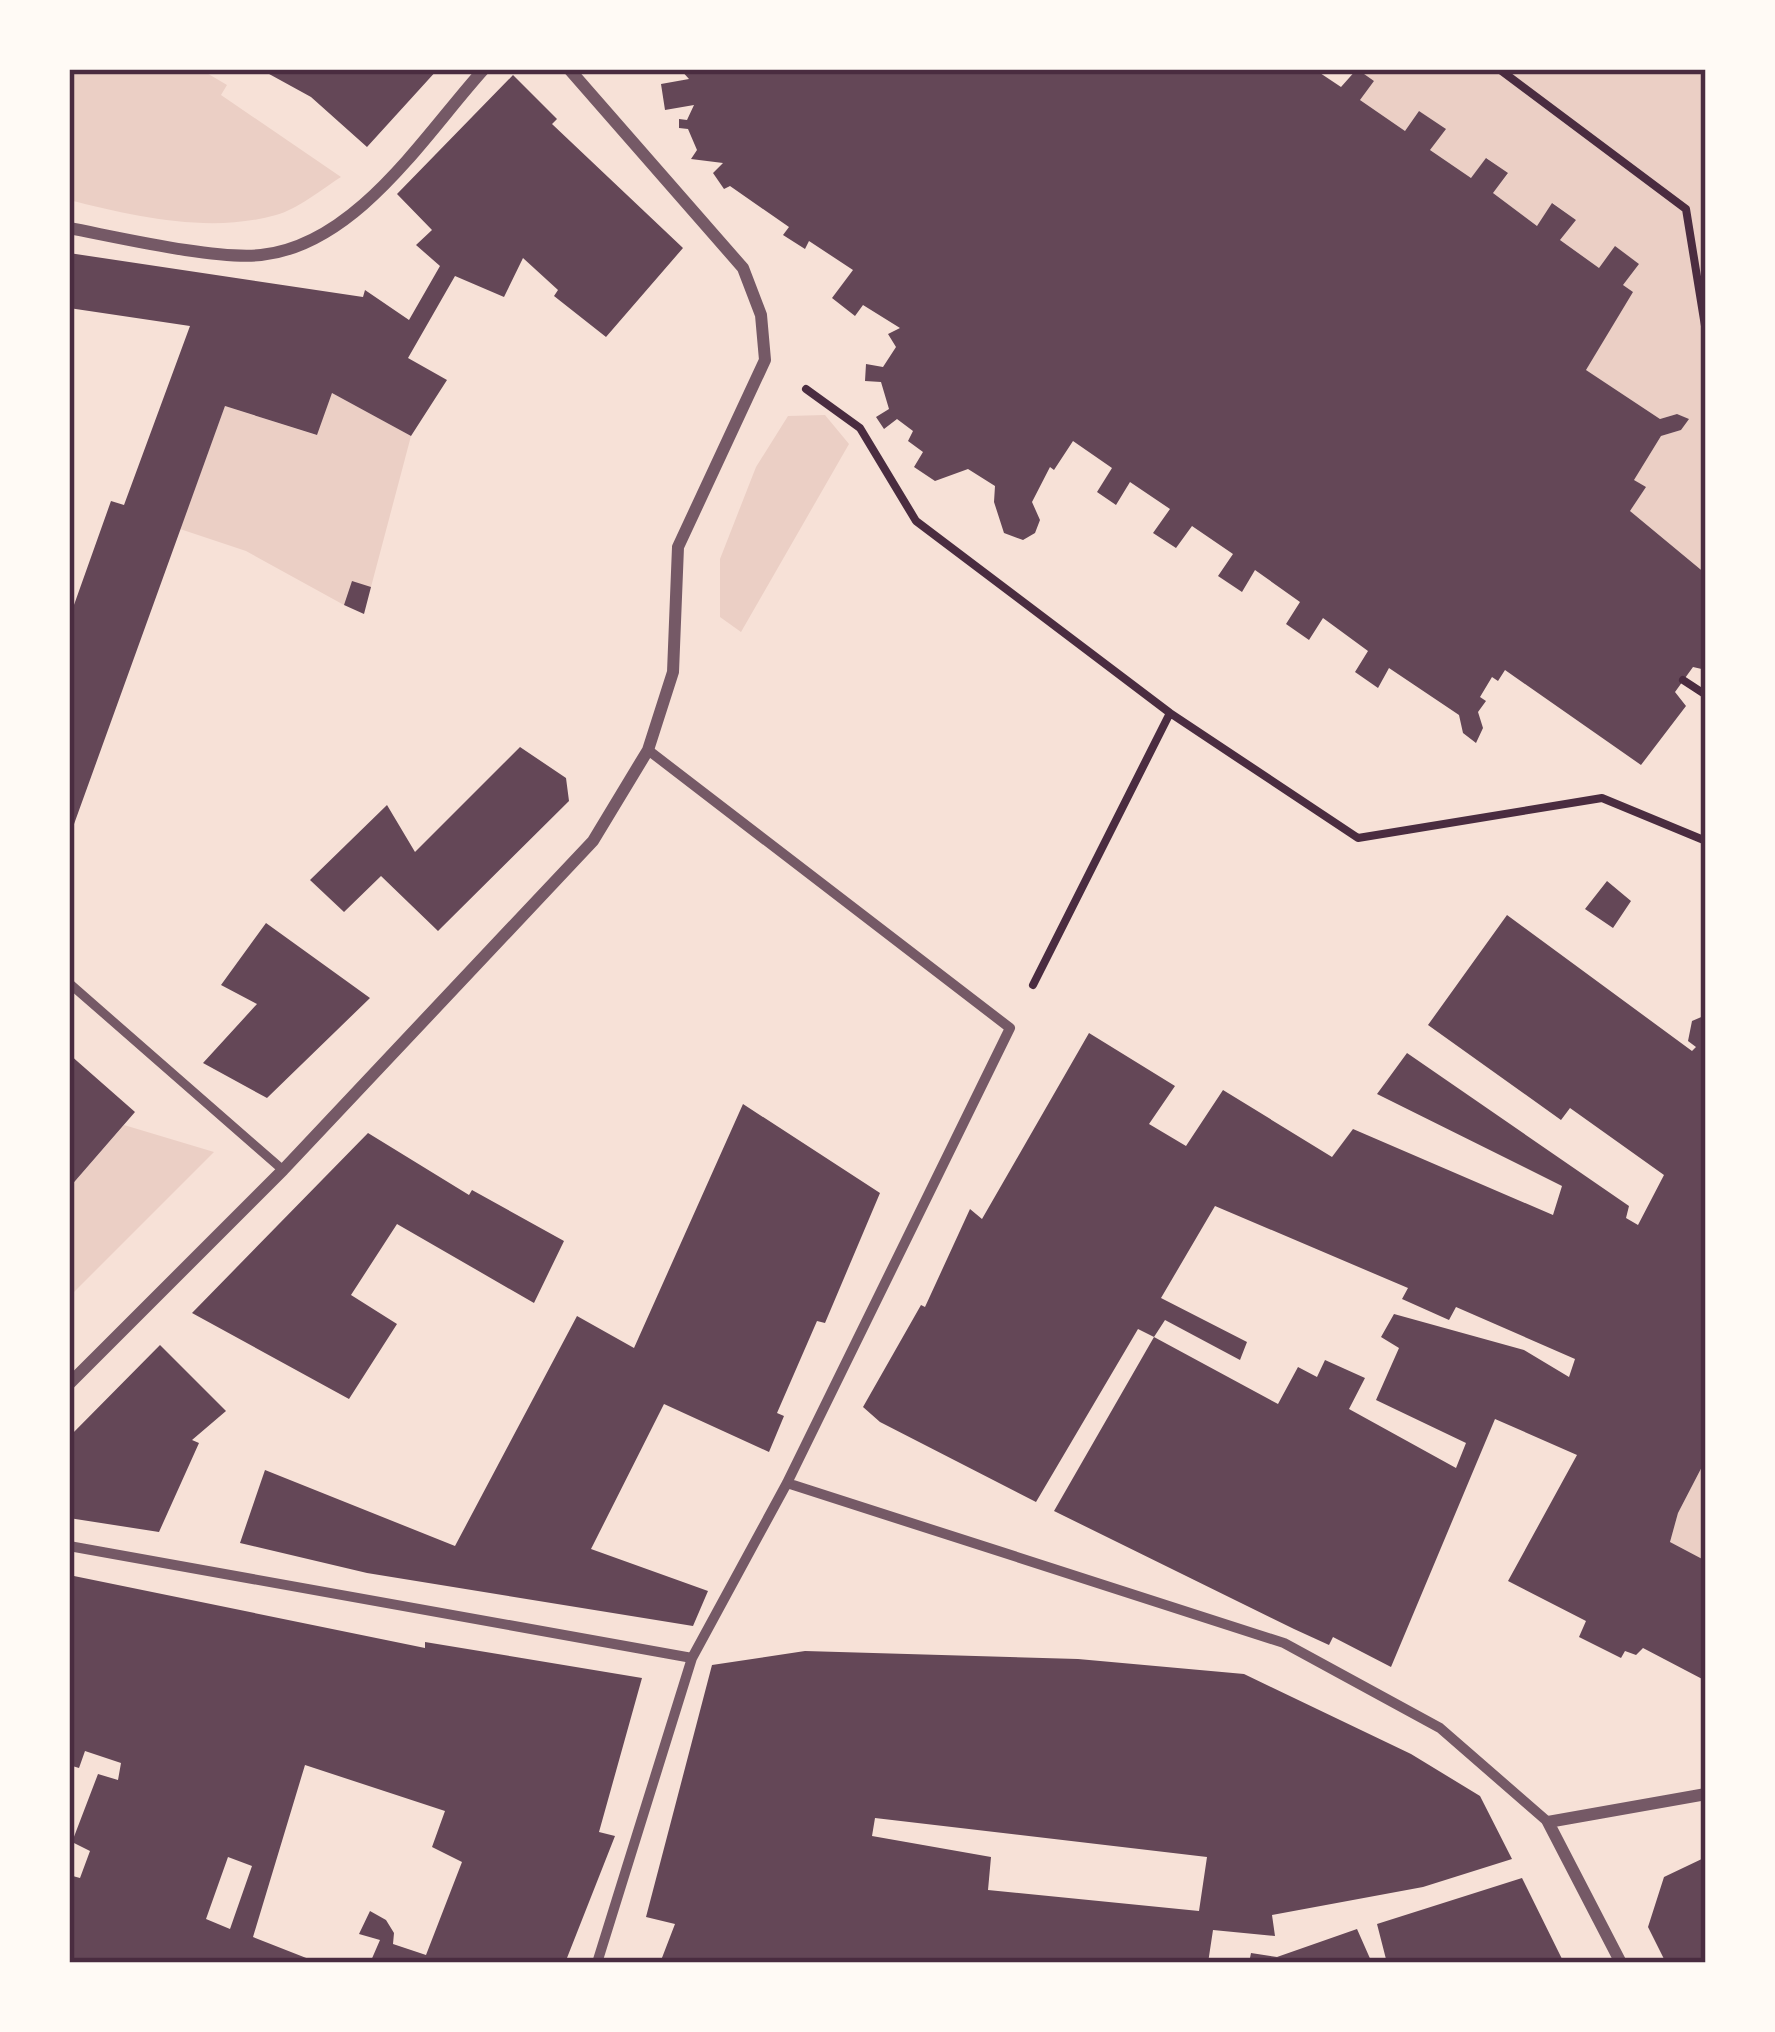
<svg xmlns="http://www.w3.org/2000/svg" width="1775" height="2032" font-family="'Roboto Serif',serif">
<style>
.green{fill:#ebcfc5}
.building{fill:#644757;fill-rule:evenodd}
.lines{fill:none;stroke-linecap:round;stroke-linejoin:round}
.path{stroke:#4a2c40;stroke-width:8}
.service{stroke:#755966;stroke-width:9}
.pedestrian{stroke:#755966;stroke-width:10}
.minor{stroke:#755966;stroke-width:12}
.neatline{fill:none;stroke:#4a2c40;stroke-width:4.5}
</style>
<rect width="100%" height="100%" fill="#f7e1d7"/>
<!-- green -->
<path class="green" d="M69,69H200L227,85L221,95L341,177C322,189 298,209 276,215C209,234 133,216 69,200Z
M1357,69H1706V574L1630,511L1645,488L1634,480L1661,436L1681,430L1688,419L1677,414L1660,419L1586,370L1632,292L1623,285L1639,264L1615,247L1599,268L1560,240L1576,220L1553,203L1537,226L1493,193L1508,174L1487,158L1471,178L1430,150L1445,128L1419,111L1405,131L1360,100L1374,81Z
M332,393L411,436L371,587L344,605L246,551L180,529L225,406L316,435Z
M825,415L849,444L741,632L720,617V559L756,467L788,416Z
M124,1125L214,1152L69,1297V1188Z
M1706,1459V1561L1670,1542L1678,1513Z"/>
<!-- building -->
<path class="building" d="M260,69H438L367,147L311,97Z
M680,69H1314L1341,87L1357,69L1374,81L1360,100L1405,131L1419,111L1446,129L1430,150L1471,178L1486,158L1508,173L1493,193L1537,226L1552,203L1576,220L1560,240L1599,268L1615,246L1639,264L1623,285L1633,292L1586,370L1660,419L1677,414L1689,419L1681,430L1661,436L1634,480L1646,487L1630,511L1706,574V670L1693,667L1675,692L1686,706L1641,765L1505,670L1498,681L1492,677L1480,697L1486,701L1478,712L1483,728L1476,743L1463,733L1459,715L1389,668L1378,688L1355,672L1368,651L1323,618L1309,640L1286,624L1300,602L1255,570L1242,592L1218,576L1233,554L1192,526L1176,548L1153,533L1170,509L1130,482L1116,505L1097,492L1112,468L1073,441L1054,470L1050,467L1032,502L1040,520L1035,533L1023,540L1004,533L994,502L995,486L968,469L935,481L914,467L923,452L908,441L913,431L897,419L884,429L876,417L889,409L881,382L865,381L866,364L883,367L896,347L888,334L900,328L863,305L855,316L832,298L853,270L809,241L805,249L783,235L789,227L730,186L724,189L713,173L723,163L691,159L697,150L688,129L679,128V119L687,120L694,105L665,110L661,84L689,79Z
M513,75L557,119L552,124L683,248L606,337L554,296L558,290L523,258L504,297L455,276L408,358L447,380L411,436L332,393L317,435L225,406L69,838V619L111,501L124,505L190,326L69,308V253L363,297L365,290L409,320L440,266L416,245L432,230L397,194Z
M352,581L371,587L364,614L344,605Z
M520,747L566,778L569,801L438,931L381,876L344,912L310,880L387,805L415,852Z
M1607,881L1631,901L1613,928L1585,909Z
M1507,915L1692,1051L1696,1047L1688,1041L1692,1021L1706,1015V1459L1678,1513L1670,1542L1706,1561V1681L1643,1648L1636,1655L1625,1651L1621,1658L1579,1637L1586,1621L1508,1581L1577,1455L1495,1419L1391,1667L1333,1637L1329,1645L1294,1629L1054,1511L1154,1337L1278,1404L1298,1367L1317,1377L1325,1360L1365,1378L1349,1409L1456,1468L1466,1443L1376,1400L1399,1348L1381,1337L1394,1314L1524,1350L1569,1377L1575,1359L1456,1307L1449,1320L1402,1299L1408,1288L1215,1206L1161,1298L1247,1342L1240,1360L1165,1320L1154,1337L1138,1329L1036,1502L880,1422L863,1407L921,1305L925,1307L970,1209L982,1219L1089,1033L1175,1086L1149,1124L1186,1146L1223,1090L1332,1157L1353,1129L1553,1215L1562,1186L1377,1094L1407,1053L1629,1206L1626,1218L1638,1225L1664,1175L1570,1108L1561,1120L1428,1025Z
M266,923L370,998L267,1098L203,1063L257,1004L221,985Z
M69,1054L135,1112L69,1188Z
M743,1104L880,1193L825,1323L817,1321L777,1413L784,1416L769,1452L664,1404L591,1549L708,1591L693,1626L367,1573L240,1543L265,1470L455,1546L577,1316L634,1348Z
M368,1133L469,1195L472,1190L564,1241L534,1303L397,1224L351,1295L397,1324L349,1399L192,1313Z
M160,1345L226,1411L192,1440L199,1443L159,1532L69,1518V1437Z
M69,1575L425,1648V1642L642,1678L599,1832L615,1836L565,1963H370L380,1940L359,1934L370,1911L386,1920L394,1933L393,1944L426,1955L462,1862L432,1847L445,1811L305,1765L253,1937L319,1963H69V1875L80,1878L90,1851L72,1842L98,1774L118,1780L121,1763L85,1751L79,1768L69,1765ZM228,1857L252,1866L230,1929L206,1919Z
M805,1651L1078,1659L1244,1674L1411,1754L1480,1796L1512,1859L1423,1887L1272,1915L1275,1936L1213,1930L1208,1963H660L675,1924L646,1917L712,1665ZM875,1818L1207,1857L1199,1911L988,1890L991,1857L872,1836Z
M1706,1857V1963H1666L1648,1927L1664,1877Z
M1522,1878L1564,1963H1387L1377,1924Z
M1357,1929L1372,1963H1249L1251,1953L1277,1957Z"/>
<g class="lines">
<!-- path -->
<path class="path" d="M1499,69L1686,209L1706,332
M806,389L860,428L916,521L1170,713L1358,838L1602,798L1706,841
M1683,680L1706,695
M1033,985L1170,713"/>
<!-- service -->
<path class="service" d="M69,983L283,1170"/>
<!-- pedestrian -->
<path class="pedestrian" d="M787,1483L1284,1643L1440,1728L1548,1822
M69,1546L692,1658
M597,1963L692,1658L787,1483L1010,1028L648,750"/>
<!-- minor -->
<path class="minor" d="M69,228C117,237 215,260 261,255C357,245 425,134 484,69
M69,1384L283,1170L593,841L648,750L673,672L678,547L765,360L761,315L743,268L569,69
M1621,1963L1548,1822L1706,1794"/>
</g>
<!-- border -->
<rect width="1775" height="2032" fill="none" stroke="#fffaf5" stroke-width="144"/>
<rect x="72" y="72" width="1631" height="1888" class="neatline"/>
</svg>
